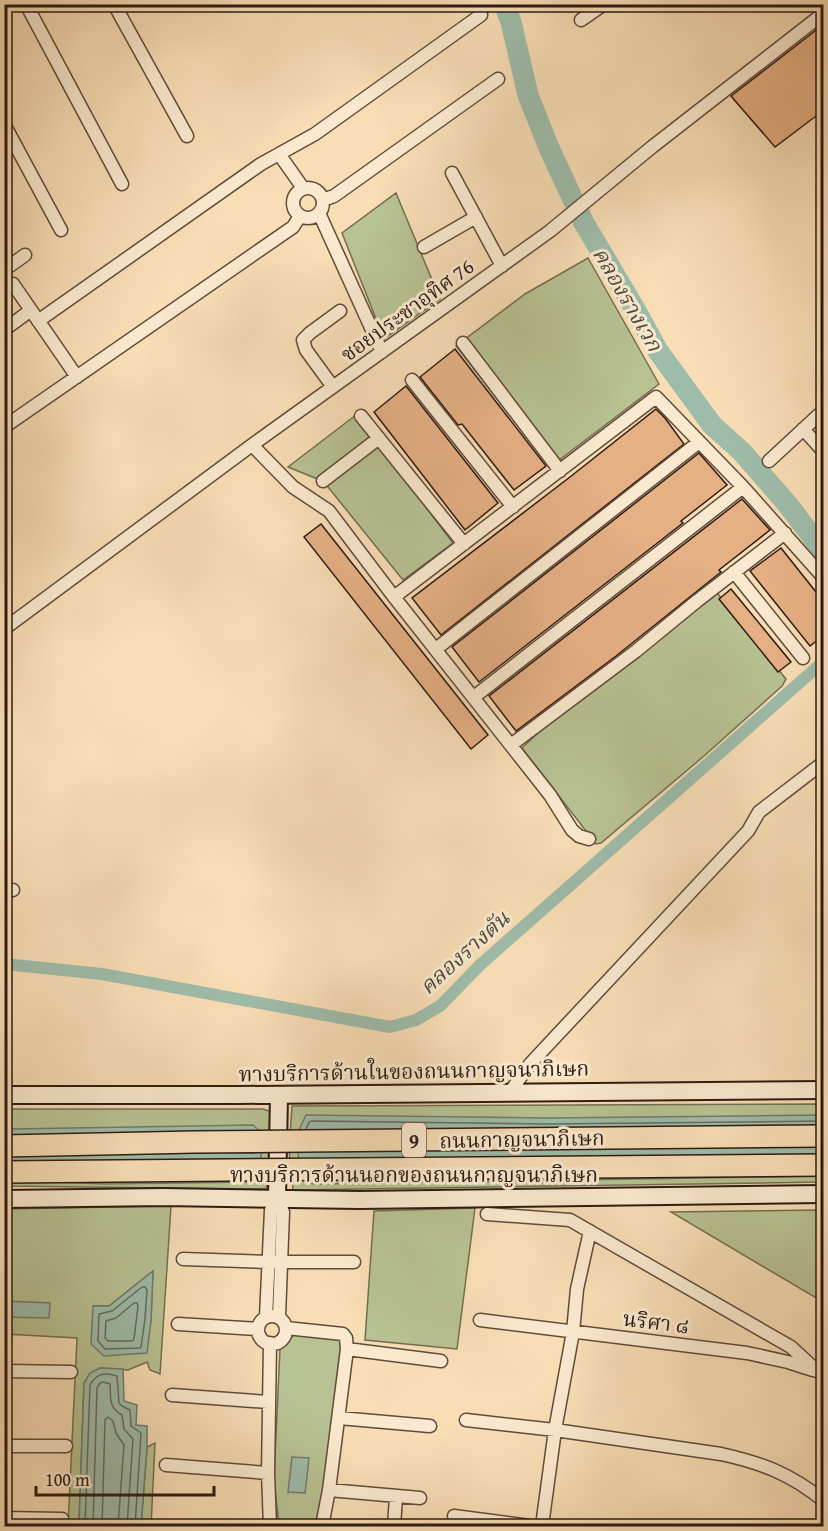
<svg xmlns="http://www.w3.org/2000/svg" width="828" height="1531" font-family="'Gentium Book Plus','Noto Serif Thai',serif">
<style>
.green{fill:#b8c292;stroke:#726e52;stroke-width:1.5;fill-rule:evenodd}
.water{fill:#9ebcaa;stroke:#717b6d;stroke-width:1.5}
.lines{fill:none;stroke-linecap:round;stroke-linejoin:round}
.shore{stroke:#666b5e;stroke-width:1.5}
.canal{stroke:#9ebcaa;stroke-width:12}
.river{stroke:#9ebcaa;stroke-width:21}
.building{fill:#e6b085;stroke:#2d1a12;stroke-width:1.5}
.minor-casing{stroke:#604b3b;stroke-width:15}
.secondary-casing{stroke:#2d1a12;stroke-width:20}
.minor{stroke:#fae9cf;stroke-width:12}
.secondary{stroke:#fae9cf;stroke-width:16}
.motorway-bridge-casing{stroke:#2d1a12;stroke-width:24;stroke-linecap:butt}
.motorway-bridge{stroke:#f8ddb5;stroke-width:21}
.labels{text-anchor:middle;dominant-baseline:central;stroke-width:6;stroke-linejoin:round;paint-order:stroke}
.shield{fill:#fae9cf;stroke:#6a584b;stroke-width:1.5}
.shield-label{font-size:20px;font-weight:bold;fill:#2d1a12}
.street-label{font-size:21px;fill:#2d1a12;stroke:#fae9cf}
.water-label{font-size:22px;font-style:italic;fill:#4f4b40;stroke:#fae9cf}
</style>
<rect width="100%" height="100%" fill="#f8ddb5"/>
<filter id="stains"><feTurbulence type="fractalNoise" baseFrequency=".00333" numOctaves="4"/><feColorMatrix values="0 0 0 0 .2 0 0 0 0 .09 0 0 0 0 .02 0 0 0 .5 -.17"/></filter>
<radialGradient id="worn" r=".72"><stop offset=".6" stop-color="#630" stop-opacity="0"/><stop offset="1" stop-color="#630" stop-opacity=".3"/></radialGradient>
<!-- green -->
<path class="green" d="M396,193L440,299L384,339L342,233Z
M588,258L659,384L550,467L456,346L525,294Z
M356,415L453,543L403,580L328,487L315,478L288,467Z
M711,593L718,594L786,679L782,686L704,756L601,843L596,844L522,748L540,731Z
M823,1104V1182L293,1190L289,1150L292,1106Z
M5,1109H263L272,1112L268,1181L266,1189L5,1186Z
M171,1206L160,1374L150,1370L147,1362L128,1370L100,1368L84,1383L79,1524L81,1526H68L77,1338L5,1334L4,1209ZM153,1271L151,1320L149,1331L93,1306H109Z
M475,1208L457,1349L365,1340L374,1211Z
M823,1210V1302L671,1212Z
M295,1332L336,1337L342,1342L319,1526H279L274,1478L280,1349L289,1341Z
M155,1443L151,1526H141L147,1447Z"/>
<!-- water -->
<path class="water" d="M306,1115L547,1118L823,1115V1176L314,1184L301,1180L298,1153L299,1130Z
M253,1125L261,1132V1160L250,1182L106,1184L5,1180V1135L11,1129Z
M153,1271L151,1320L147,1353L104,1356L91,1344L93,1306H109Z
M6,1301L50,1303L49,1318L5,1317Z
M100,1368L123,1369L124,1401L137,1405L136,1425L147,1426V1447L141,1526H81L79,1524L84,1383L90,1373Z
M292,1457L309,1458L305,1493L288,1492Z"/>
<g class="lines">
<!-- shore -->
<path class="shore" d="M306,1129L309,1122L312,1121L547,1124L824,1121
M142,1287H145L147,1290L145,1319L141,1347L139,1348L105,1349L98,1341L99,1314L112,1311Z
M134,1303H137L138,1306L134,1339L132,1341H108L105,1338L106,1321L116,1318Z
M85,1526L90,1385C97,1373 105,1372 117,1376L119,1403L122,1406L130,1410L131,1426L141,1433L135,1526
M93,1526L97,1388L100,1383L103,1382L110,1384C111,1398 108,1407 122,1415L124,1429L133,1439L127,1526
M102,1526L105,1420L108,1417L113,1421L116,1433L124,1445L118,1526"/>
<!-- canal -->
<path class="canal" d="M4,964L102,974L390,1027L416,1020L440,1006L480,965L824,661"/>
<!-- river -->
<path class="river" d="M504,4L511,22L528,95L549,148L584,223L635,309L658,351L712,425L742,452L788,505L824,552"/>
</g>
<!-- building -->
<path class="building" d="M824,24V110L775,147L731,96Z
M455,349L546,466L514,490L462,424L458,425L420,377Z
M406,386L498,503L465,530L374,412Z
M656,409L665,418L684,444L441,635L412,598L570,477Z
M699,453L727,485L681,521L683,523L479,682L452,647Z
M742,499L770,530L719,570L721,572L616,656L516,731L489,696Z
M321,524L488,735L471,749L304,537Z
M781,548L824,602V635L810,646L750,571Z
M731,589L791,662L778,672L719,599Z"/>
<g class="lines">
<defs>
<path id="minor" d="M26,4L122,184
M114,4L187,136
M581,20L604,4
M4,124L61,230
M279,154L303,188
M452,173L502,266
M293 203a15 15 0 1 1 30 0a15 15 0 1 1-30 0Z
M323,200L334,196L498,79
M319,213L382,352
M424,247L476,217
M4,270L25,255
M13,284L77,377
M38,321L261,164L315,134L481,15
M4,330L31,310
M463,343L560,471
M412,380L513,507
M333,387L306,350L303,340L310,333L340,311
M361,416L464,544
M4,427L293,227L300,216
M803,429L824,452
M252,445L293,487L329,511L394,597L550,795L572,830L579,836L589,839
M769,461L824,410
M323,481L379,438
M734,572L803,658
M394,597L656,397L743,487L824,578
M4,629L252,445L550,231L652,147L824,13
M436,649L699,442
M474,697L743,487
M511,745L636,651L697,601L785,533
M4,890H13
M510,1092L530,1064L748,831L759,812L824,762
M277,1197L283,1212L279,1317
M487,1214L570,1220L791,1347L817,1371
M183,1259L268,1262H354
M258 1330a14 14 0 1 1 28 0a14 14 0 1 1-28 0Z
M266,1317L271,1210L277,1197
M480,1320L747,1353L788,1362L813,1370
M178,1324L258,1329
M286,1328L343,1334L346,1338L347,1349L329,1490L322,1526
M270,1343L268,1473L270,1526
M347,1349L441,1361
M4,1371L71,1372
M172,1395L268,1402
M339,1418L430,1426
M466,1420L555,1430L721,1454C762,1463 791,1474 824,1501
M4,1446H66
M166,1465L268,1473
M329,1490L420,1498
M454,1516L530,1526
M4,1518L62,1519
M394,1526L396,1497
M542,1526L555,1430L573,1332L577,1289L590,1231"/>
<path id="secondary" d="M4,1095H240L824,1090
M277,1197L279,1095
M4,1199L163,1197L359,1200L824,1194"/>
</defs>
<!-- minor casing -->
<use href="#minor" class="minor-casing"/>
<!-- secondary casing -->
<use href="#secondary" class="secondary-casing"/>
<!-- minor -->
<use href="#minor" class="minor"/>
<!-- secondary -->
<use href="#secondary" class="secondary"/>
<defs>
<path id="motorway-bridge" d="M4,1146L195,1142L824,1136
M4,1172L824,1165"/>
</defs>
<!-- motorway-bridge casing -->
<use href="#motorway-bridge" class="motorway-bridge-casing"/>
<!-- motorway-bridge -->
<use href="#motorway-bridge" class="motorway-bridge"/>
</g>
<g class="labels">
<!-- shield labels -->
<rect class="shield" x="402" y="1123" width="24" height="34" rx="4.5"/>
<g class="shield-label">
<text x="414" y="1140">9</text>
</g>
<!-- street labels -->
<g class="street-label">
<text transform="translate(407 310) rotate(-36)">ซอยประชาอุทิศ 76</text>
<text transform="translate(414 1071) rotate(-1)">ทางบริการด้านในของถนนกาญจนาภิเษก</text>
<text transform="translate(522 1139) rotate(-1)">ถนนกาญจนาภิเษก</text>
<text x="414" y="1174">ทางบริการด้านนอกของถนนกาญจนาภิเษก</text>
<text transform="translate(656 1322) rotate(7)">นริศา ๘</text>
</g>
<!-- water labels -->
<g class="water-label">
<text transform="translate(628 299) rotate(60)">คลองรางเวก</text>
<text transform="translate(464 952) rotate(-42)">คลองรางตัน</text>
</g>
</g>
<!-- margin -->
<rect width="828" height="1531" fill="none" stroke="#f8ddb5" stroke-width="24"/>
<rect x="6" y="6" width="816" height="1519" fill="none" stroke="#2d1a12" stroke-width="3"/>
<rect x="12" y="12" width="804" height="1507" fill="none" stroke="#2d1a12" stroke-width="1.5"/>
<!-- scale -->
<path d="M36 1486v9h178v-9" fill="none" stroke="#2d1a12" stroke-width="3"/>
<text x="45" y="1486" font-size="18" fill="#2d1a12" stroke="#fae9cf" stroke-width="4.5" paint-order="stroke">100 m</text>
<rect width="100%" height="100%" filter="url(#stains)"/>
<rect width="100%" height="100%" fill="url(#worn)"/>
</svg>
